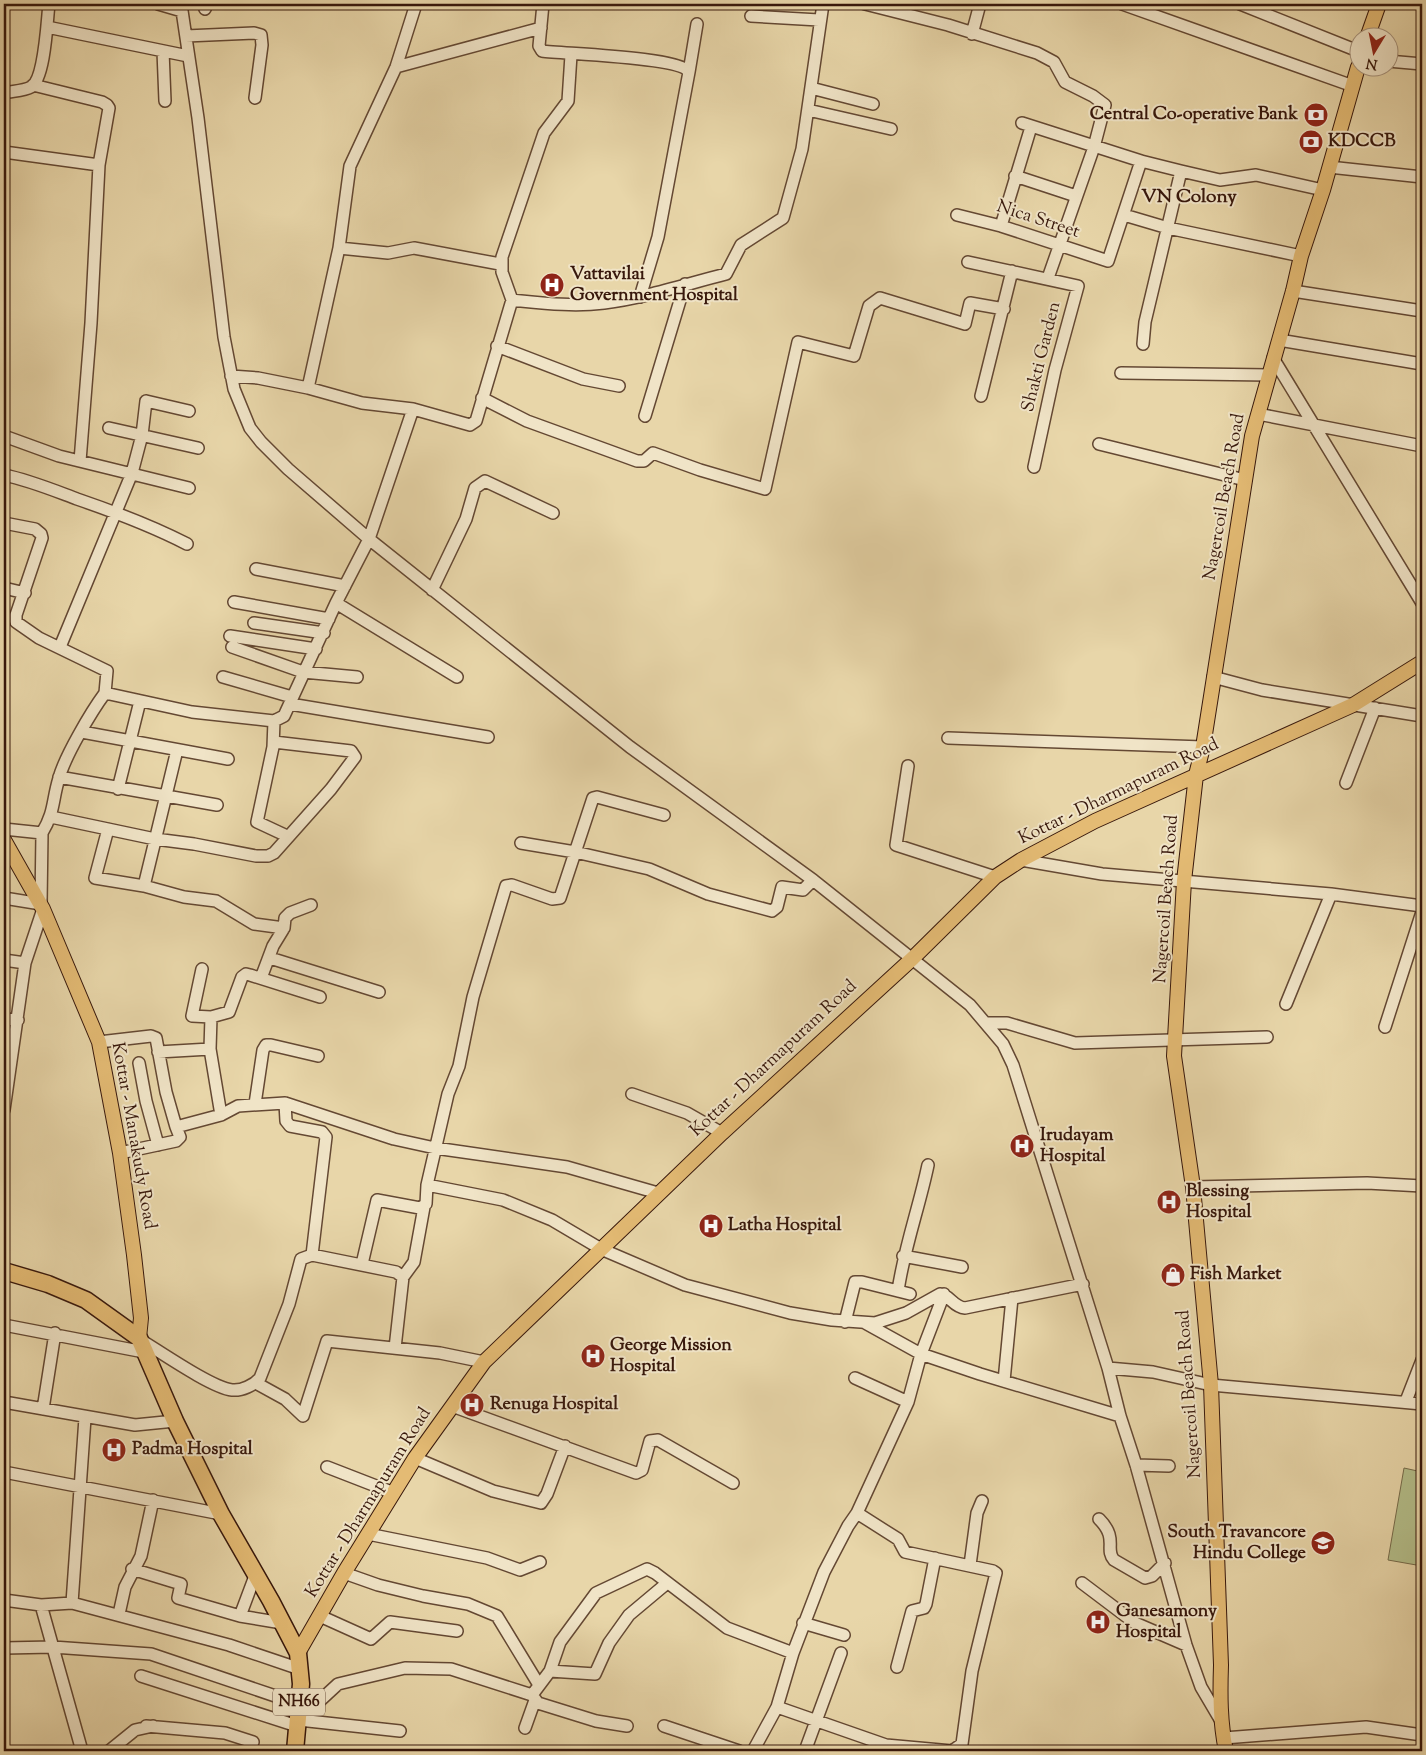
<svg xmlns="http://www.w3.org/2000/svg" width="1426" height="1755" font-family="'Sorts Mill Goudy',serif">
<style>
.green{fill:#b4be8a;stroke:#766b4b}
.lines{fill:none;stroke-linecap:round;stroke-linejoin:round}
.minor-casing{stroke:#644833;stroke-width:14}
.major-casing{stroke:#38180c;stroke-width:16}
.highway-casing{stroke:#38180c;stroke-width:19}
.minor{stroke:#f0e4c7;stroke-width:11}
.major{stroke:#e4bb74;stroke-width:14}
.highway{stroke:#e4bb74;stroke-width:16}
.labels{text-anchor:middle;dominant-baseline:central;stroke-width:4;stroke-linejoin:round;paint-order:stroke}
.shield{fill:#f0e4c7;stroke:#6f5544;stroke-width:1}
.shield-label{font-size:16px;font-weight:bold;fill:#38180c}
.poi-label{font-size:18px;font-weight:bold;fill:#38180c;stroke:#f0e4c7;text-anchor:start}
.street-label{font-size:18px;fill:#38180c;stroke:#f0e4c7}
.neighbourhood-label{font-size:19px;font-weight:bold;fill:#38180c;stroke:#f0e4c7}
</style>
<rect width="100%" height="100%" fill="#e8d6a9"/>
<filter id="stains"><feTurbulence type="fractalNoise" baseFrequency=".004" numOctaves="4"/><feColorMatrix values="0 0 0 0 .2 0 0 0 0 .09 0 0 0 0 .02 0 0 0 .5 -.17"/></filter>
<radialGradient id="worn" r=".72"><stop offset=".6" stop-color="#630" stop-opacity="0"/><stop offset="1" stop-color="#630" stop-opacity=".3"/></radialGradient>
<!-- green -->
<path class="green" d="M1404,1468L1422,1472V1566L1388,1560Z"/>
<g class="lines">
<defs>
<path id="minor" d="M158,4L182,11
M181,4L198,118L224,337L234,389L250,428L261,442L288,469L369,539L630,747L813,880L970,1005L1003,1044L1013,1065L1108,1368L1120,1416L1136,1465L1186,1645L1201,1687L1221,1721
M416,4L396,67L350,166L339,248L308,388L362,403L413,409L470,425L476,421L512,300C542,303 573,307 604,303C645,298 686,284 726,274L741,245L783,218L802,149L823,4
M543,4L539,46L542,51C566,54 680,57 689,72L658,237L640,297
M865,4L948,25L1037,53L1054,62L1065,82L1093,96L1105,105L1094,147L1048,278
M1122,4L1353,86
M1240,4L1358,51
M205,9L207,4
M751,16L819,20
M47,27L188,56
M972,34L980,4
M186,36L254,33L261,35L262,45L255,98
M163,51L165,101
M1388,61L1422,64
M396,67L541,28
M689,72L697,24
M33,85L102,102L107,105L109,108L99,165L91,323L80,461
M811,88L873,104
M4,93C12,91 24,91 31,87C45,79 47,20 49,4
M808,110L891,129
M1022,123L1141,161L1181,171L1220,180L1256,175L1323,190
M4,152L99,165
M1329,167L1422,177
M1015,176L1076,196
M957,215L1001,226L1108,261L1141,161
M1124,215L1168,228L1301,256
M1001,226L1031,127
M339,248L388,253L414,248L500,264
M968,262L1078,286L1055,370L1034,467
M1293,291L1422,311
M512,300L502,272V257L544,133L568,101L571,55
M1279,340L1422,364
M1143,344L1145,322L1181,171
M497,346L583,379L619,386
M1273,358L1422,603
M1121,373L1269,375
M231,376L258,378L308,388
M981,396L1012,271
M482,398L527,421L637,461H644L653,453L700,470L765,489L798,342L854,356L869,306L880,298L965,324L970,303L1004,309
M1258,414L1422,446
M645,416L685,284
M109,428L198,448
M4,436L59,456L189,488
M1099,444L1245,480
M4,475C29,480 53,490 77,499C115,512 152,526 187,544
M4,523L35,529L41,534L42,538L16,615V622L39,638L107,671L105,693
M256,569L345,586
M4,588L25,593
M432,590L466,519L475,488L485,481L553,513
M234,602L329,619
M336,603L457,677
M254,623L324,633
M230,636L316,649
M60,647L132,473L142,435L146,401L189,411
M232,647L303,672L357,677
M223,677L292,697
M1213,677L1262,690L1422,716
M290,704L488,737
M274,721L273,747L257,822L287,836
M82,732L228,759
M948,738L1203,747
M908,766L896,845L995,877
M59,777L217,805
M1346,783L1375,708
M118,789L140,701
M51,817L155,839L194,844L256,856H268L274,853L331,789L355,757L351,751L274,742
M4,829L42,833C55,811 52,801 59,778C65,756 91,712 105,693L192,712L274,721L284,716L336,603L369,539L413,409
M108,829L95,878L144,886L184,897L216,901L254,924L284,928
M521,843L575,852L649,869L708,894L772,911L777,907L782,887L803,890L813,880
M1021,860L1102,874L1331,894L1422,906
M144,886L177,750
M4,898L41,904L42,833
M270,958L379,992
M4,960L25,963
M202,969L192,1016L211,1017
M261,978L273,946L284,928L285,918L290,913L311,905
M1286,1004L1331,894
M4,1019L18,1020
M987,1023H1007L1075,1043L1267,1037
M1385,1027L1422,912
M99,1042L151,1036L156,1038L166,1092L176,1127
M158,1052L210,1049
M139,1063L146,1101L158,1145
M632,1094L687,1113L722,1133
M285,1103L286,1121L290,1126L322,1132L326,1137L312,1255
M255,1104L263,1050L266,1045H271L318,1056
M4,1110L25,963L43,909
M221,1115L210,1049L211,1017L229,1012L242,977L246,974L250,975L320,997
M120,1153L176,1141L180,1137L176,1127L221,1115L238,1106L285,1103L394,1139L435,1148L567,1167L658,1193
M427,1185L503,1200L552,1220L601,1249L685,1285L790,1313L832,1320L875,1323L906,1313L940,1294C950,1295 953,1307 965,1308L1083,1284
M1193,1187L1367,1183L1422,1186
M903,1256L962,1267
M362,1264L377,1200L420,1208L426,1204L427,1185L448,1094L459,1066L473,997L506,886L512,885L552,899L560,898L593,798L597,797L664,815
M403,1277L414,1262L424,1207
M898,1291C904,1248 919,1208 928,1165
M845,1322L855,1282H862L910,1294
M865,1323L921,1354L980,1374L1120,1416
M4,1325L144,1352
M139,1339C159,1351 212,1388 232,1390C242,1391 254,1385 260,1378L289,1304L301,1259L312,1255L396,1272L403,1277L395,1348
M1108,1368L1153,1372L1211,1385L1422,1404
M855,1378L908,1402
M1004,1381L1012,1298
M256,1383L285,1399L303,1416L327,1341L440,1353L484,1362
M1406,1401L1422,1360
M4,1402L135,1425L175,1421
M452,1406L636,1473L642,1470L650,1441L658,1440L733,1483
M43,1409L55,1333
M415,1458L493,1491L541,1503L547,1494L565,1446
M1136,1465L1169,1466
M327,1467L394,1493
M4,1472L221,1514
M1099,1519C1119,1539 1104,1549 1114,1560L1145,1578L1152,1576L1165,1563
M368,1534L487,1558L520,1570L540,1562
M970,1565L977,1513L982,1501
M132,1569L181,1584L178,1598L240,1616L255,1576
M344,1573L378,1585L423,1596L468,1604L497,1616L539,1685
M1082,1583L1135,1623L1186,1645
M666,1584L629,1615L609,1643L595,1674L550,1671L560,1642L596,1593L647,1569L655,1573L727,1628L793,1653
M4,1600L41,1605
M72,1603L229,1645L300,1669
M119,1614L125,1587L141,1556L153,1500
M240,1616L282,1623
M320,1616L371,1639L390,1622L457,1631
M803,1623L844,1635
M4,1648L53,1647L151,1654L299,1704
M897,1667L912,1611L924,1608L926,1604L935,1558
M141,1676L297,1726
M532,1695L538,1703L596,1721L627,1726
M777,1707L886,1745L952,1751L962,1744L972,1671L996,1573L993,1571L905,1552L898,1539L857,1513
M299,1720L338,1684L405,1668L451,1669L532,1695L550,1671
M299,1720L400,1731
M146,1726L225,1733L253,1742
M664,1726L739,1751
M525,1728L535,1700
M1224,1738L1366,1727L1422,1735
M82,1751L41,1605L72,1603L85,1418
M109,1751L135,1730L153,1726
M753,1751L777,1707L793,1653L824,1572L848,1526L857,1513L908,1402L921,1354L944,1294
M805,1751L841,1653"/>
<path id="major" d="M1367,38L1379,4
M4,840L43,909L99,1042L120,1153L134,1255L141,1318L139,1338
M298,1653L344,1573L415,1458L484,1362L722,1133L913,958L995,877L1021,860L1095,821L1353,705L1422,662
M1226,1751C1220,1722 1220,1695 1221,1665L1211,1385L1193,1187L1174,1056L1184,881L1196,775L1203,747L1252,436L1293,291L1301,256L1323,190L1358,67"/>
<path id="highway" d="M4,1271L48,1284L86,1300L139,1338L175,1421L221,1514L271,1601L298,1653L301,1684L295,1751"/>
</defs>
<!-- minor casing -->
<use href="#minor" class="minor-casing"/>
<!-- major casing -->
<use href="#major" class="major-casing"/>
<!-- highway casing -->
<use href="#highway" class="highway-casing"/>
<!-- minor -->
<use href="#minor" class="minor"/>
<!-- major -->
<use href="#major" class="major"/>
<!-- highway -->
<use href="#highway" class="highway"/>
</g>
<!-- icons -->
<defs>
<symbol id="bank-disc" viewBox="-11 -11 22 22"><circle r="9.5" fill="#8f2418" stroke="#f0e4c7"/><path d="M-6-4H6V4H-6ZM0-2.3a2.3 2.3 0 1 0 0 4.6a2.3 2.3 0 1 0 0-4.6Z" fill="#fff"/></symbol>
<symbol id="hospital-disc" viewBox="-11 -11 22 22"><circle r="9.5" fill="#8f2418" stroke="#f0e4c7"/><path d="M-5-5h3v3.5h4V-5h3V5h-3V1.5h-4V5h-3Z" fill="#fff"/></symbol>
<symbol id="shop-disc" viewBox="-11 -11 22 22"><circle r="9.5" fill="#8f2418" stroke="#f0e4c7"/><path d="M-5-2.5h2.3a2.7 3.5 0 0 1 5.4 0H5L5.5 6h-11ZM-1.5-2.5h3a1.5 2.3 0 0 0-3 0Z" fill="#fff"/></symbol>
<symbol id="university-disc" viewBox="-11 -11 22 22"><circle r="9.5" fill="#8f2418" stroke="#f0e4c7"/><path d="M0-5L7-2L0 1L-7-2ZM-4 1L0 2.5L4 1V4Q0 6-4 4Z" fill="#fff"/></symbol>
</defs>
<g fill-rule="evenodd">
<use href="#bank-disc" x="1302" y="101" width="28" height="28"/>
<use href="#bank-disc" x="1297" y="128" width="28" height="28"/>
<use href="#hospital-disc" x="538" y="271" width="28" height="28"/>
<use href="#hospital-disc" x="1008" y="1132" width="28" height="28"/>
<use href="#hospital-disc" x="1155" y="1188" width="28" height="28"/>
<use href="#hospital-disc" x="697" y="1212" width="28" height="28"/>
<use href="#shop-disc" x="1159" y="1261" width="28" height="28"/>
<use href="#hospital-disc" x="579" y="1342" width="28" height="28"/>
<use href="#hospital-disc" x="458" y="1391" width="28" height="28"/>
<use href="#hospital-disc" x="100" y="1436" width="28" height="28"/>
<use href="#university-disc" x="1309" y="1529" width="28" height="28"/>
<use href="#hospital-disc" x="1084" y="1608" width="28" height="28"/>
</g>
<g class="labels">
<!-- shield labels -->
<rect class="shield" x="273" y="1688.5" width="52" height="27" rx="4"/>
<g class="shield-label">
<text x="299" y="1702">NH66</text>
</g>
<!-- poi labels -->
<g class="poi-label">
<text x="1298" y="115" text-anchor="end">Central Co-operative Bank</text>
<text x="1328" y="142">KDCCB</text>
<text x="570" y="275">Vattavilai<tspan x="570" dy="21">Government Hospital</tspan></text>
<text x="1040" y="1136">Irudayam<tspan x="1040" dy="21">Hospital</tspan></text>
<text x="1186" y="1192">Blessing<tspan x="1186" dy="21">Hospital</tspan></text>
<text x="728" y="1226">Latha Hospital</text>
<text x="1190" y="1275">Fish Market</text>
<text x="610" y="1346">George Mission<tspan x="610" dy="21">Hospital</tspan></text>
<text x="490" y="1405">Renuga Hospital</text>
<text x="132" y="1450">Padma Hospital</text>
<text x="1306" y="1533" text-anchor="end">South Travancore<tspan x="1306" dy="21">Hindu College</tspan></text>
<text x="1116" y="1612">Ganesamony<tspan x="1116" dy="21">Hospital</tspan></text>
</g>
<!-- street labels -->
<g class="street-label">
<text transform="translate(1038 220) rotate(18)">Nica Street</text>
<text transform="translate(1042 357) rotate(-76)">Shakti Garden</text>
<text transform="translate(1225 497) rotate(-80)">Nagercoil Beach Road</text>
<text transform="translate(1119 792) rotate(-26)">Kottar - Dharmapuram Road</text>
<text transform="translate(1167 899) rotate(-86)">Nagercoil Beach Road</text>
<text transform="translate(774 1059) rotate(-43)">Kottar - Dharmapuram Road</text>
<text transform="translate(133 1136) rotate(80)">Kottar - Manakudy Road</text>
<text transform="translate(1190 1394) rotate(-94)">Nagercoil Beach Road</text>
<text transform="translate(369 1503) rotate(-58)">Kottar - Dharmapuram Road</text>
</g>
<!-- neighbourhood labels -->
<g class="neighbourhood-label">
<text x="1189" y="197">VN Colony</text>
</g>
</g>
<!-- margin -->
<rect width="1426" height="1755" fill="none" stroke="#e8d6a9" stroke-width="20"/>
<rect x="5" y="5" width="1416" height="1745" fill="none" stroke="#38180c" stroke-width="2.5"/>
<rect x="10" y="10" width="1406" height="1735" fill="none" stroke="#38180c"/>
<!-- north arrow -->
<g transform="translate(1374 52) rotate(190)"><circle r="24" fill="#f0e4c7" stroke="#a6927c"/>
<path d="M0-4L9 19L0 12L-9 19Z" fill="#8f2418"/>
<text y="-8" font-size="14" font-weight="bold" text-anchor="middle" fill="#38180c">N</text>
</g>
<rect width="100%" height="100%" filter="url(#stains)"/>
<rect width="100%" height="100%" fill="url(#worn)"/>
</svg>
